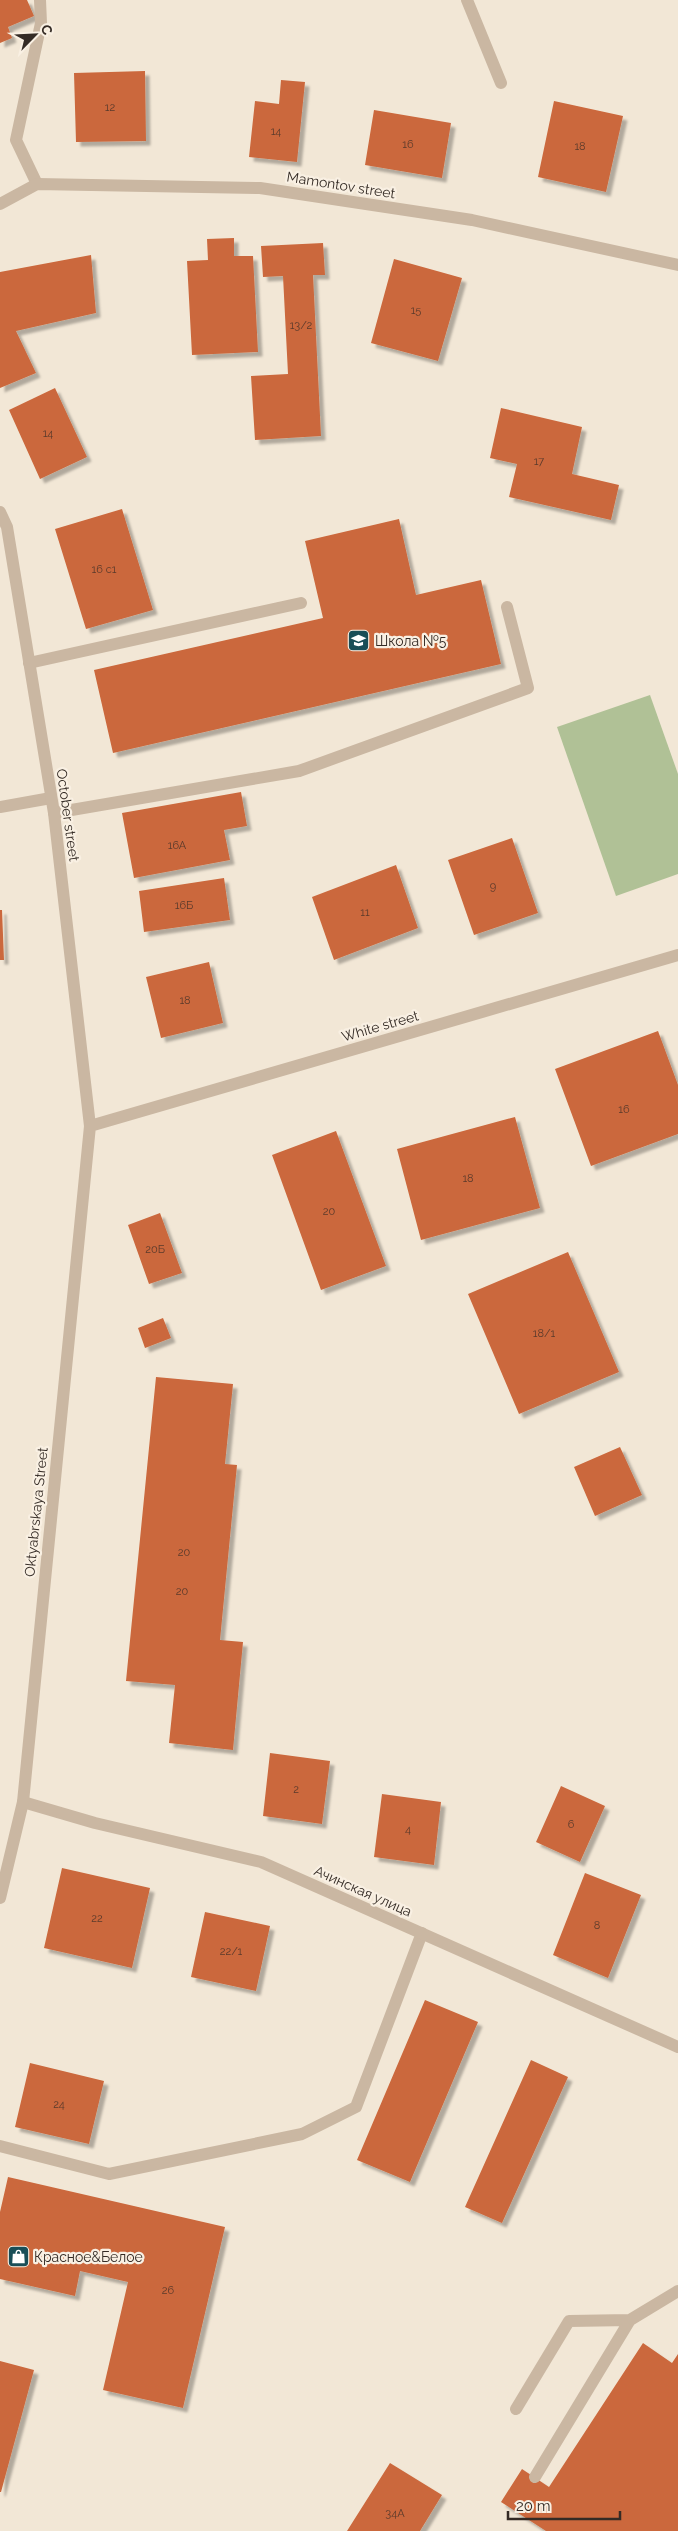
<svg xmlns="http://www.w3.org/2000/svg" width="678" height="2531" font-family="Raleway,sans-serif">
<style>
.green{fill:#b0c196}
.building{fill:#cb683c;filter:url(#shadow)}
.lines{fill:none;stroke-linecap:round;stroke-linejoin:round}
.service{stroke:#cab7a2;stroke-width:12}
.minor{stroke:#cab7a2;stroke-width:12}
.tertiary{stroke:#cab7a2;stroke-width:12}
.labels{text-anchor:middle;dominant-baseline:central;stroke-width:4.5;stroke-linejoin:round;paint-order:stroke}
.number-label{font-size:11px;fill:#5a3a2b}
.street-label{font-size:14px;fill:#342b25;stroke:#f9f0e3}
.poi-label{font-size:14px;fill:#342b25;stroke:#f9f0e3;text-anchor:start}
</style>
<defs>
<filter id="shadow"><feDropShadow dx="4.5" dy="4.5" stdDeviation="1" flood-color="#0004"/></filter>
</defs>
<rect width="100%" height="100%" fill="#f2e7d6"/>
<!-- green -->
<path class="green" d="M650,695L678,774V874L616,896L557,727Z"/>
<!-- building -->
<path class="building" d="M0,0H27L34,16L8,27L12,38L0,43Z
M145,71L146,141L76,142L74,73Z
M281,80L305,82L297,162L249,157L255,101L279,104Z
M554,101L623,116L606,192L538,177Z
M374,110L451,123L442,178L365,165Z
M234,238V256H253L258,352L192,355L187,261L208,260L207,239Z
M323,243L325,275H313L321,436L255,440L251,376L288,374L283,276L263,277L261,246Z
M91,255L96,313L16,331L36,373L0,388V272Z
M394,259L462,278L438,361L371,343Z
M55,388L87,457L40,479L9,410Z
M501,408L582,427L572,474L619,485L611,520L509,497L517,464L490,458Z
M122,509L153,610L86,629L55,529Z
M399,519L416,595L481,580L501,664L113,753L94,670L323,618L305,541Z
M241,792L247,826L224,830L230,860L134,878L122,813Z
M512,838L538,913L474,935L448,860Z
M396,865L418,928L334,960L312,897Z
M224,878L230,920L144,932L139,891Z
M0,910H2L4,960H0Z
M209,962L223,1023L161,1038L146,977Z
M658,1031L678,1085V1134L591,1166L555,1069Z
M515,1117L540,1208L421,1240L397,1149Z
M336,1131L386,1266L321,1290L272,1155Z
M160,1213L182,1273L149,1284L128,1225Z
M568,1252L619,1372L519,1414L468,1294Z
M163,1318L171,1338L145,1348L138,1328Z
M156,1377L233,1384L225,1464L237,1465L220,1640L243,1642L233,1750L169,1743L175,1685L126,1681Z
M620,1447L642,1495L595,1516L574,1467Z
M270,1753L330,1761L322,1824L263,1816Z
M561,1786L605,1806L580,1862L536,1842Z
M382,1794L441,1802L434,1865L374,1857Z
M62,1868L150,1888L132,1968L44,1948Z
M585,1873L641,1895L608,1978L553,1955Z
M205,1912L270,1926L256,1991L191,1977Z
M425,2000L478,2022L410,2182L357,2160Z
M531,2060L568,2077L502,2223L465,2207Z
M30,2063L104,2081L89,2144L15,2127Z
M8,2177L225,2227L183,2408L103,2390L128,2282L80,2271L75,2296L0,2279V2212Z
M643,2343L672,2363L678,2354V2531H546L501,2502L522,2469L549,2487Z
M0,2361L34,2370L1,2492H0Z
M390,2463L442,2495L420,2531H347Z"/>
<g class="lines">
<!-- service -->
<path class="service" d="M467,0L501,83
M37,184L16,140L41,23L40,0
M29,663L301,603
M0,807L51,798
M54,813L299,771L528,688L507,607
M0,2146L109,2174L302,2134L356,2107L422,1933
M516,2409L569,2321L630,2320L678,2291
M535,2477L630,2320"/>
<!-- minor -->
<path class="minor" d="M0,204L37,184L260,188L472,220L678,265
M0,512L7,527L54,813L90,1126
M23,1802L95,1823L261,1862L678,2047"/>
<!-- tertiary -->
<path class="tertiary" d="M0,1898L23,1802L90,1126L678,955"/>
</g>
<!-- icons -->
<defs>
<symbol id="school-square" viewBox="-11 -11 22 22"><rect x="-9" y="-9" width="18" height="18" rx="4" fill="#194e57" stroke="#f9f0e3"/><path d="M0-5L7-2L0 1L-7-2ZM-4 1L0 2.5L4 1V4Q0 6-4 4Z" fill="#fff"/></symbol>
<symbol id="shop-square" viewBox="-11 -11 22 22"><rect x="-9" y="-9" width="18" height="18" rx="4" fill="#194e57" stroke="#f9f0e3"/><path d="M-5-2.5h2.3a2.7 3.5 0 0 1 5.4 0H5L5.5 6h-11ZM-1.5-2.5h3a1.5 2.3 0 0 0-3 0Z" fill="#fff"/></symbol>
</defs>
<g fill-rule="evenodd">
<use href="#school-square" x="346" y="628" width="25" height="25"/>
<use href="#shop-square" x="6" y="2244" width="25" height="25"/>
</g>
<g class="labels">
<!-- number labels -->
<g class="number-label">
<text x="110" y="107">12</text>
<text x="276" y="131">14</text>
<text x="408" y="144">16</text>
<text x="580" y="146">18</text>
<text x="416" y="310">15</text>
<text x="301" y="325">13/2</text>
<text x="48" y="433">14</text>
<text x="539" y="461">17</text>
<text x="104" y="569">16 c1</text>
<text x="177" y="845">16А</text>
<text x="493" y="886">9</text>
<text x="184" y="905">16Б</text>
<text x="365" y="912">11</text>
<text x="185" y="1000">18</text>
<text x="624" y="1109">16</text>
<text x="468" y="1178">18</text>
<text x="329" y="1211">20</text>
<text x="155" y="1249">20Б</text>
<text x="544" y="1333">18/1</text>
<text x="184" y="1552">20</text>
<text x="182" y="1591">20</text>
<text x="296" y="1789">2</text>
<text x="571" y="1824">6</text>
<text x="408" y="1829">4</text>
<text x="97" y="1918">22</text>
<text x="597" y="1925">8</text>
<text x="231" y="1951">22/1</text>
<text x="59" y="2104">24</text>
<text x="168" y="2290">26</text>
<text x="395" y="2513">34А</text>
</g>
<!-- street labels -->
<g class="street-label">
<text transform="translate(341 185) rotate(9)">Mamontov street</text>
<text transform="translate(68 815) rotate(82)">October street</text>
<text transform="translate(380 1026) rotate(-16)">White street</text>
<text transform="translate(36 1512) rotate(-84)">Oktyabrskaya Street</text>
<text transform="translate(363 1891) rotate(24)">Ачинская улица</text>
</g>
<!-- poi labels -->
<g class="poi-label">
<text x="375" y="641">Школа №5</text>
<text x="34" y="2257">Красное&amp;Белое</text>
</g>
</g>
<!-- north arrow -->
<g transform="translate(35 35) rotate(66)" stroke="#f9f0e3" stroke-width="4" paint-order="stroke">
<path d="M0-4L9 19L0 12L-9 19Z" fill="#342b25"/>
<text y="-8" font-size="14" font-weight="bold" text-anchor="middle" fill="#342b25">С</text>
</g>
<!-- scale -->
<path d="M508 2511v8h112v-8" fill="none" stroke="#342b25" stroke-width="2.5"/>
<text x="516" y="2511" font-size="15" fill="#342b25" stroke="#f9f0e3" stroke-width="4" paint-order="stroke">20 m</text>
</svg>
